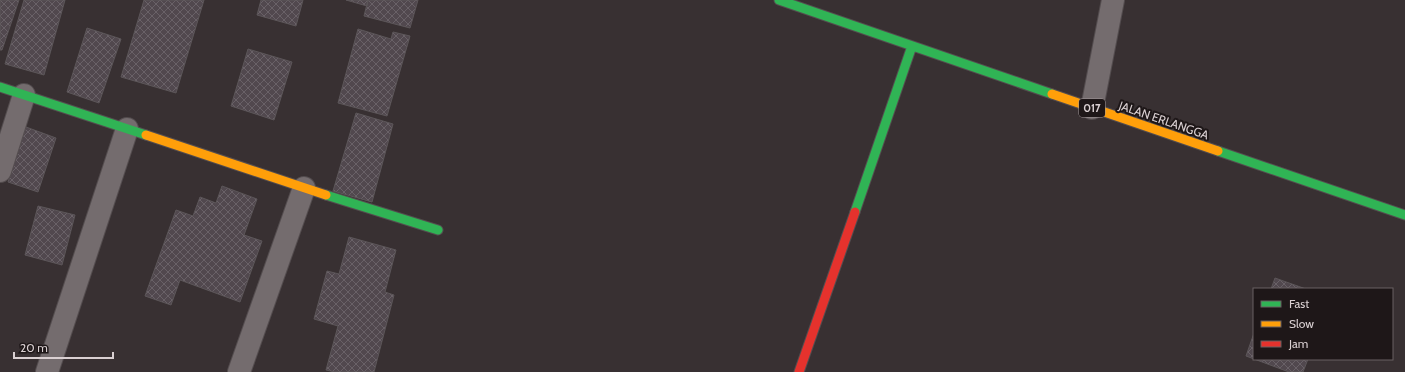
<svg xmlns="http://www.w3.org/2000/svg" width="1405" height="372" font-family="Cabin,sans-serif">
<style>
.building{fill:url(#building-cross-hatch);stroke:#5c5659}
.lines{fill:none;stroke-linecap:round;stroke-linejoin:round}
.street-casing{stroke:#544d4f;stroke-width:24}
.fast-casing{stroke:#544d4f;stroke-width:11}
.slow-casing{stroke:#544d4f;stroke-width:11}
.jam-casing{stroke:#544d4f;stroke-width:11}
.street{stroke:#746c6e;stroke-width:22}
.fast{stroke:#30b455;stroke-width:9}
.slow{stroke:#ff9f0a;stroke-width:9}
.jam{stroke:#e5322d;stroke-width:9}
.labels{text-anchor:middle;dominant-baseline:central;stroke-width:4;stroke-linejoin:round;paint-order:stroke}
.shield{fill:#1e1718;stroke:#a2989a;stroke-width:1}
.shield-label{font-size:11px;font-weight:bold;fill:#dad0d2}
.street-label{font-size:12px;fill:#dad0d2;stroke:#1e1718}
</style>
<defs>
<pattern id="building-cross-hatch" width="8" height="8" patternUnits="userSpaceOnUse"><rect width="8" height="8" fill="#51484e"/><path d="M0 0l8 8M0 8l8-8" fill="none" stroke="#696167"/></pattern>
</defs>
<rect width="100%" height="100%" fill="#383032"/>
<!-- building -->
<path class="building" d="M0,0H19L2,50H0Z
M24,0H65L44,75L5,64Z
M144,0H204L176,93L121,77Z
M261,0H303L296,26L257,15Z
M346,0H368L367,6Z
M368,0H418L410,28L364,16Z
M87,28L121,39L99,103L67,92Z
M358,29L391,39L393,32L410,36L387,116L338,103Z
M248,49L292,62L274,120L231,106Z
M356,113L393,124L372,202L333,191Z
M26,127L56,138L38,192L8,182Z
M222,186L257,199L244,235L262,241L240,302L180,280L171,305L145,296L176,210L193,216L200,197L216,203Z
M38,206L75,215L62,265L25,255Z
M349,237L396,250L385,292L394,295L374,372H335L326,370L338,326L314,319L327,271L339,274Z
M1275,278L1306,289H1271Z
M1254,333V359H1308L1303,372H1289L1246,356Z"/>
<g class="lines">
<defs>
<path id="street" d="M1092,108L1113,0
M0,171L24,95
M47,372L127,129
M239,372L304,188"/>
<path id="fast" d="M779,0L1052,94
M0,87L146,135
M1218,151L1405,215
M326,195L438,230
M855,212L912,46"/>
<path id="slow" d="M1052,94L1218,151
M146,135L326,195"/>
<path id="jam" d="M799,372L855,212"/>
</defs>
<!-- street casing -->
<use href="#street" class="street-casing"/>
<!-- fast casing -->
<use href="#fast" class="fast-casing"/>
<!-- slow casing -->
<use href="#slow" class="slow-casing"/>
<!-- jam casing -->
<use href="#jam" class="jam-casing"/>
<!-- street -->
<use href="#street" class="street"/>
<!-- fast -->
<use href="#fast" class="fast"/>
<!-- slow -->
<use href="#slow" class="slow"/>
<!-- jam -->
<use href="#jam" class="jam"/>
</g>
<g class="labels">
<!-- shield labels -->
<rect class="shield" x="1079" y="99" width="26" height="18" rx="3"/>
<g class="shield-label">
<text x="1092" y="108">017</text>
</g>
<!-- street labels -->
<g class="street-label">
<text transform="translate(1164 120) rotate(19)">JALAN ERLANGGA</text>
</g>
</g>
<!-- legend -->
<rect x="1253" y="288" width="140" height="72" fill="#1e1718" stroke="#696162"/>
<rect x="1261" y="301" width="20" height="6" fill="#30b455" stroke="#696162"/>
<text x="1289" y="308" font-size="12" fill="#dad0d2">Fast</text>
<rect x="1261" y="321" width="20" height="6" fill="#ff9f0a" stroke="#696162"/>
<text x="1289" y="328" font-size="12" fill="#dad0d2">Slow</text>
<rect x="1261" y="341" width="20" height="6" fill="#e5322d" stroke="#696162"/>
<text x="1289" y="348" font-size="12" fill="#dad0d2">Jam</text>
<!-- scale -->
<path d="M14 352v6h99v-6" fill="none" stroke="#dad0d2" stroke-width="2"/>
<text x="20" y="352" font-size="12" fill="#dad0d2" stroke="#1e1718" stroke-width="3" paint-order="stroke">20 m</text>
</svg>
